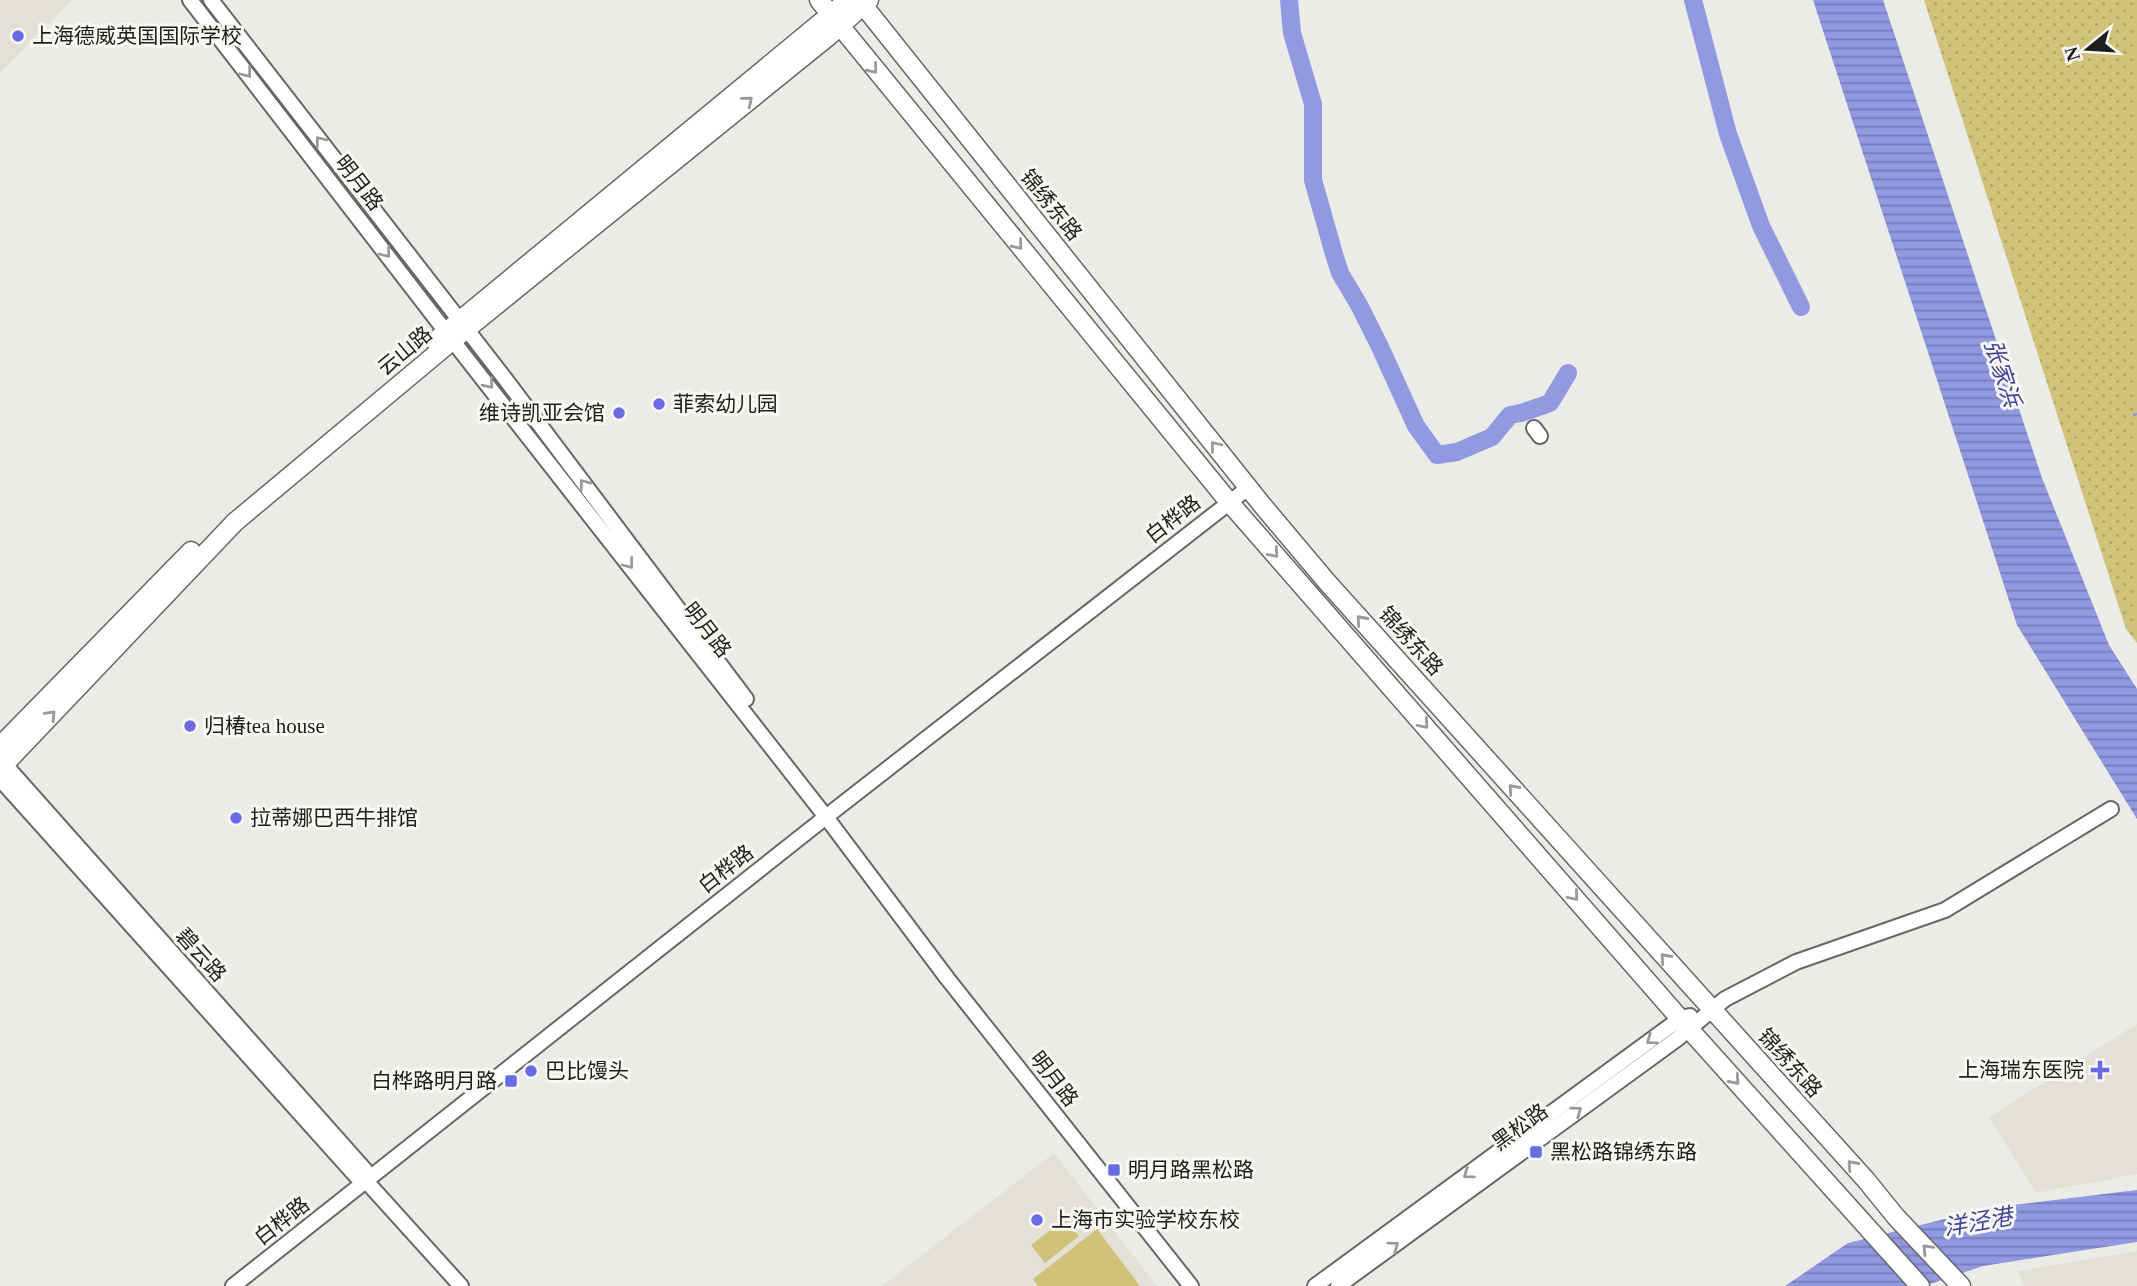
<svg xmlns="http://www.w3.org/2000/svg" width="2137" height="1286" font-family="'Times New Roman','Noto Sans SC',serif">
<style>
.built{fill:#e3e1d6}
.grass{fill:url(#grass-dots)}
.park{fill:#d0c278}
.water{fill:url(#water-rules)}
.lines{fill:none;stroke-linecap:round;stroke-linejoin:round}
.stream{stroke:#9199e1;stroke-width:2.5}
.river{stroke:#9199e1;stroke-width:18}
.minor-casing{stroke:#686764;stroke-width:18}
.major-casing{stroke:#686764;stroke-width:21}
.minor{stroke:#fff;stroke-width:14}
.major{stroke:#fff;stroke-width:18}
.oneway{stroke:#9a9a99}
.poi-dot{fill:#686be4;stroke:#f9f8f4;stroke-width:2.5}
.labels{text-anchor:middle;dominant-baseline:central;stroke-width:6;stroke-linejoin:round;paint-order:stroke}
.poi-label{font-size:21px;fill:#1e1e1c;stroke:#f9f8f4;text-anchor:start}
.street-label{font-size:21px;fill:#1e1e1c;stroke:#f9f8f4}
.water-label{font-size:23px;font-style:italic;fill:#43459a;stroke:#f9f8f4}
</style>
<defs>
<pattern id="grass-dots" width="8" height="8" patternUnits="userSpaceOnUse" patternTransform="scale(1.75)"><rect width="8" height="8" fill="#d0c278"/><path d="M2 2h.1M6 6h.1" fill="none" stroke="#b2a667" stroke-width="1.8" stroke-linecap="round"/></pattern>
<pattern id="water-rules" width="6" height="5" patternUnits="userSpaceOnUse" patternTransform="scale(1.75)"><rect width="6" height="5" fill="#9199e1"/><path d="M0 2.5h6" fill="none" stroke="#767cb6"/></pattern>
</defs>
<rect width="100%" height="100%" fill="#ebebe7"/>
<!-- built -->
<path class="built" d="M0,0H72L0,73Z
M2137,1024V1174L2036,1193L1989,1117Z
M1054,1153L1157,1286H882Z
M2137,1251V1286H2025L2017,1271Z"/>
<!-- grass -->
<path class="grass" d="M1924,0H2137V643L2126,629Z"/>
<!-- park -->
<path class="park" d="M1065,1219L1079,1236L1045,1263L1031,1245Z
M1097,1229L1140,1286H1038L1033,1279Z"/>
<!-- water -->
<path class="water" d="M1813,0H1883L2042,478L2109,645L2137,689V819L2017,625Z
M2137,1190V1242L1983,1266L1924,1286H1785L1848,1243L1989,1208Z"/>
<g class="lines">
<!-- stream -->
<path class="stream" d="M2134,415L2137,414"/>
<!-- river -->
<path class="river" d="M1289,0L1292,33L1313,104V180L1334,254L1340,273L1359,305L1380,347L1416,426L1437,455L1457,452L1492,437L1510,415L1521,413L1550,403L1568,373
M1693,0L1728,134L1761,226L1801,307"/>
<defs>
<path id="minor" d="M190,0L460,350L826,817L947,978L1191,1286
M211,0L506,380L746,699
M1534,428L1540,436
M0,759L365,1170L366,1181
M0,779L357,1177L366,1181L461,1286
M233,1286L836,809L1248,488
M1315,1286L1681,1018L1690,1016
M1338,1286L1677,1039L1725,999L1796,962L1945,910L2111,809"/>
<path id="major" d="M819,0L1229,502L1689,1029L1920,1286
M859,0L1263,506L1327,582L1866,1180L1896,1217L1961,1286
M435,341L848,0
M0,746L191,551
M0,769L235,522L453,340L830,35L869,0"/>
</defs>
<!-- minor casing -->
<use href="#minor" class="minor-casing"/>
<!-- major casing -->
<use href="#major" class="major-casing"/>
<!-- minor -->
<use href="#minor" class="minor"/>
<!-- major -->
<use href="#major" class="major"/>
</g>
<!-- one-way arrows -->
<defs><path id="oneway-chevron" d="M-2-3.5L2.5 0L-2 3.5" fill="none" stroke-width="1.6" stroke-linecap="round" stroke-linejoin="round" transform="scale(1.75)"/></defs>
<g class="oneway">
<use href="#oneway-chevron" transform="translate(873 69) rotate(51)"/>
<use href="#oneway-chevron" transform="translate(247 73) rotate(52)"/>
<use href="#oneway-chevron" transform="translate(748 101) rotate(-39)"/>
<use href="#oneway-chevron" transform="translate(320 141) rotate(-128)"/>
<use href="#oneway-chevron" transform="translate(1018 245) rotate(51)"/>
<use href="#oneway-chevron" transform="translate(386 253) rotate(52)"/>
<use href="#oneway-chevron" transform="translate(489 384) rotate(51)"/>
<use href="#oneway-chevron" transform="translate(1215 446) rotate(-129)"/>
<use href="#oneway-chevron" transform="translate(584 484) rotate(-127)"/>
<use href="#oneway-chevron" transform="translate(1274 553) rotate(49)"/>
<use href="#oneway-chevron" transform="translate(629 564) rotate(52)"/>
<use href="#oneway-chevron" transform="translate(1361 620) rotate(-132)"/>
<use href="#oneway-chevron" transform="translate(51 715) rotate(-46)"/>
<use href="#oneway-chevron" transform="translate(1424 724) rotate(49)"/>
<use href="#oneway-chevron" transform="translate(1513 789) rotate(-132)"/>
<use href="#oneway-chevron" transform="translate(1574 896) rotate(49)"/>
<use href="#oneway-chevron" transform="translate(1665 958) rotate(-132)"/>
<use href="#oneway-chevron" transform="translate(1651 1040) rotate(144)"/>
<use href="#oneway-chevron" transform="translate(1735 1080) rotate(48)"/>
<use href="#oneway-chevron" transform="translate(1577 1111) rotate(-36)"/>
<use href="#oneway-chevron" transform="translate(1852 1165) rotate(-132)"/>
<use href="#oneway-chevron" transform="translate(1468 1174) rotate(144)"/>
<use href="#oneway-chevron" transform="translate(1394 1246) rotate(-36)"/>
<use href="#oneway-chevron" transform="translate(1927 1249) rotate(-134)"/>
</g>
<!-- markers -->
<g class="poi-dot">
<circle cx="18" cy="36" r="7"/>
<circle cx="659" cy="404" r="7"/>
<circle cx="619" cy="413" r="7"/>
<circle cx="190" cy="726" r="7"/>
<circle cx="236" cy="818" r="7"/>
<path d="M2096.5 1059.5h7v7h7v7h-7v7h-7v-7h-7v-7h7z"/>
<circle cx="531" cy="1071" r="7"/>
<rect x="504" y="1074" width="14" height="14" rx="3.5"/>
<rect x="1529" y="1145" width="14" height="14" rx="3.5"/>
<rect x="1107" y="1163" width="14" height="14" rx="3.5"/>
<circle cx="1037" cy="1220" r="7"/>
</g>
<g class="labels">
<!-- poi labels -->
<g class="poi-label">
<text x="32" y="36">上海德威英国国际学校</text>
<text x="673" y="404">菲索幼儿园</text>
<text x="605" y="413" text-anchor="end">维诗凯亚会馆</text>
<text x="204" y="726">归椿tea house</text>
<text x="250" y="818">拉蒂娜巴西牛排馆</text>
<text x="2084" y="1070" text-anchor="end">上海瑞东医院</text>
<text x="545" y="1071">巴比馒头</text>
<text x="497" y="1081" text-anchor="end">白桦路明月路</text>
<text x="1550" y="1152">黑松路锦绣东路</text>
<text x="1128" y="1170">明月路黑松路</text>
<text x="1051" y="1220">上海市实验学校东校</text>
</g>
<!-- street labels -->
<g class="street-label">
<text transform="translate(359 183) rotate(52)">明月路</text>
<text transform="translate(1051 205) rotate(51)">锦绣东路</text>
<text transform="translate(405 351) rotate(-40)">云山路</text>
<text transform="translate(1173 519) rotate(-38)">白桦路</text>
<text transform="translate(707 630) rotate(52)">明月路</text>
<text transform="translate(1411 641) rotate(48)">锦绣东路</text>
<text transform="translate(726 869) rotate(-38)">白桦路</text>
<text transform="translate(201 955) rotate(48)">碧云路</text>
<text transform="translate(1790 1063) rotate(48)">锦绣东路</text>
<text transform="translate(1054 1079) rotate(52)">明月路</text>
<text transform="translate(1520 1127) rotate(-36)">黑松路</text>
<text transform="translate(282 1221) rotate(-38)">白桦路</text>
</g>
<!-- water labels -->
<g class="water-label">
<text transform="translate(2002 373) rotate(72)">张家浜</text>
<text transform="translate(1978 1222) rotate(-10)">洋泾港</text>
</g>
</g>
<!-- north arrow -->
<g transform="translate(2088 49) rotate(252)" stroke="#f9f8f4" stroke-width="5" paint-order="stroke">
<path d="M0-5L12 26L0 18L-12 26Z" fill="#1e1e1c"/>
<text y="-10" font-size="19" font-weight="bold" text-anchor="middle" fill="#1e1e1c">N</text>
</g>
</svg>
